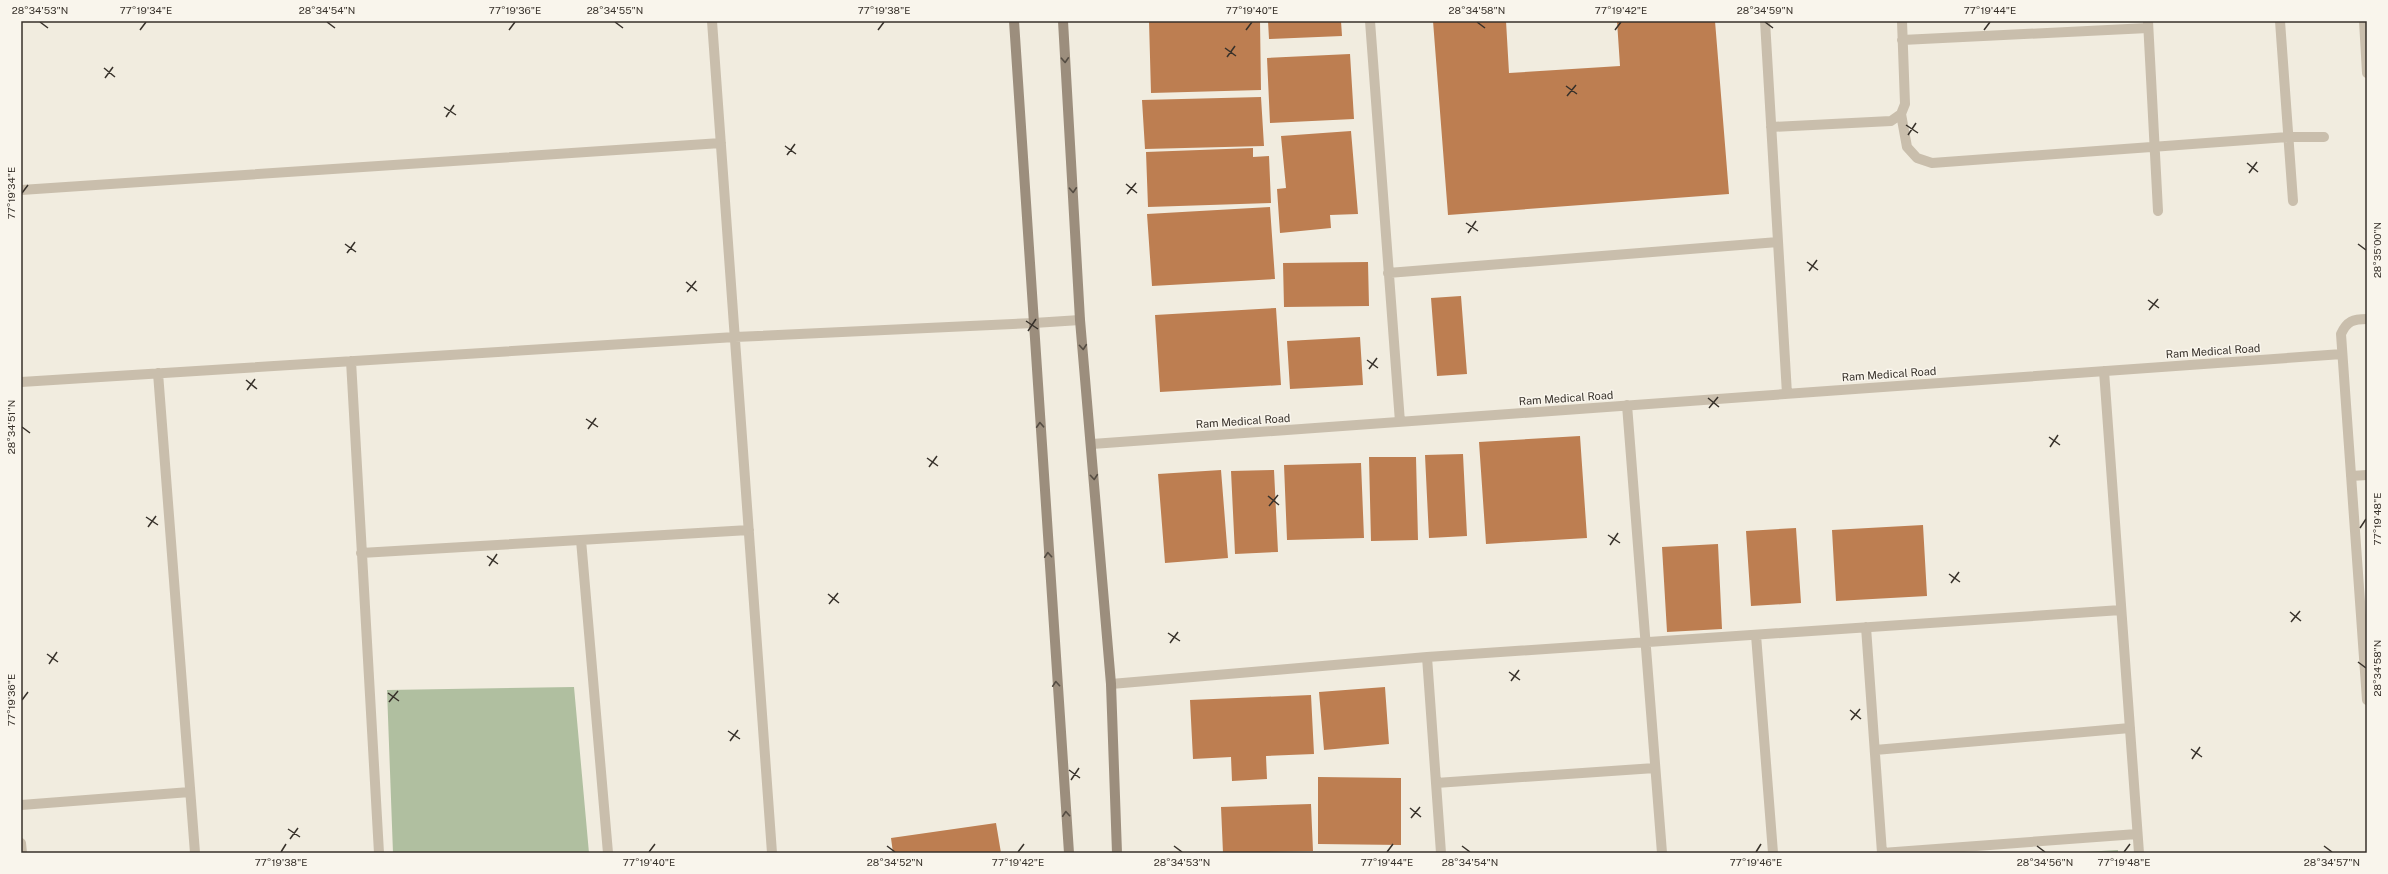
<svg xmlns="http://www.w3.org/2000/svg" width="2388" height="874" font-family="'Public Sans',sans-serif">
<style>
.green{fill:#b0bfa0}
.building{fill:#bd7e51}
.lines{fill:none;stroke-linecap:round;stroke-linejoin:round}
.lane{stroke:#c9beac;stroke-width:10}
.street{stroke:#c9beac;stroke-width:10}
.secondary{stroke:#9c8e7d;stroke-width:10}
.oneway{stroke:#554d43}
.ticks{fill:none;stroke:#37312a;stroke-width:1.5}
.labels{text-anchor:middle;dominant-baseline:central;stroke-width:3;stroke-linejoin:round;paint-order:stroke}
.street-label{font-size:11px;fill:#37312a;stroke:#f9f5ec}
.neatline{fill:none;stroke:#37312a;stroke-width:1.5}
.ticks-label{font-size:10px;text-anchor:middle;fill:#37312a}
</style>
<rect width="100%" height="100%" fill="#f1ecdf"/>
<!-- green -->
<path class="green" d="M574,687L589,853H393L387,690Z
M2118,850V853H2068Z"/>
<!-- building -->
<path class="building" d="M1149,21H1260L1261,90L1151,93Z
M1268,21H1341L1342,36L1269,39Z
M1433,21H1506L1509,73L1620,66L1617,21H1715L1729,194L1448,215Z
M1350,54L1354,119L1270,123L1267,58Z
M1261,97L1264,146L1145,149L1142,100Z
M1351,131L1358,214L1330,215L1331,228L1280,233L1277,189L1286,188L1281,136Z
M1253,148V157L1269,156L1271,203L1148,207L1146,152Z
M1270,207L1275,279L1152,286L1147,214Z
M1368,262L1369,306L1284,307L1283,263Z
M1461,296L1467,374L1437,376L1431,298Z
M1276,308L1281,385L1160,392L1155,315Z
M1360,337L1363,385L1290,389L1287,341Z
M1580,436L1587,538L1486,544L1479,442Z
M1463,454L1467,536L1429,538L1425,455Z
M1369,457H1416L1418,540L1371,541Z
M1361,463L1364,538L1287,540L1284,465Z
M1221,470L1228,558L1165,563L1158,474Z
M1274,470L1278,552L1235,554L1231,471Z
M1923,525L1927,596L1836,601L1832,530Z
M1796,528L1801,603L1751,606L1746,531Z
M1718,544L1722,629L1667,632L1662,547Z
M1385,687L1389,744L1324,750L1319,692Z
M1311,695L1314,754L1266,756L1267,779L1232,781L1231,757L1193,759L1190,700Z
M1318,777L1401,778V845L1318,844Z
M1311,804L1313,851L1223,853L1221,807Z
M996,823L1001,853H893L891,838Z"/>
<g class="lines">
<!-- lane -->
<path class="lane" d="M1034,323L1080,320"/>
<!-- street -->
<path class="street" d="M712,21L772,853
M1370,21L1400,422
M1765,21L1787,394
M2148,21L2158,211
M2280,21L2293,201
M2364,21L2367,73
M1902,40L2148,28
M1901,114L1907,147L1917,158L1932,163L2288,137H2324
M1771,127L1891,121L1901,114L1905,104L1902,21
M21,190L721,143
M1388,273L1778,242
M2367,319C2353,319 2347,321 2341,334L2367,700
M351,361L379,853
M2104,371L2139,853
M158,373L195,853
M21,382L735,337L1034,323
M1627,405L1662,853
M1092,444L2342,354
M2351,476L2367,475
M581,540L608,853
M361,553L749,530
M1866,627L1882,853
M1756,635L1773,853
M1427,657L1441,853
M1111,684L1427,657L2121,610
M1875,750L2130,728
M1436,783L1655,768
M21,805L190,792
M21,843L22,853
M1882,853L2137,834"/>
<!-- secondary -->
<path class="secondary" d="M1014,21L1069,853
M1063,21L1080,320L1111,684L1117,853"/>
</g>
<!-- one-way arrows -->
<defs><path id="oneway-chevron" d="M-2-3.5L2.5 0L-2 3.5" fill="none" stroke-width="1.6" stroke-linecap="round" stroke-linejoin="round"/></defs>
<g class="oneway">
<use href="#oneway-chevron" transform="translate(1065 60) rotate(87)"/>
<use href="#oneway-chevron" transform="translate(1073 190) rotate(87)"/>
<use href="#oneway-chevron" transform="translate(1083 347) rotate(85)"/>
<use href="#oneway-chevron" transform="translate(1040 425) rotate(-93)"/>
<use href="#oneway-chevron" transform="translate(1094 477) rotate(85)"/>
<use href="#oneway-chevron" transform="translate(1048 555) rotate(-94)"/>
<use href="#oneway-chevron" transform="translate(1056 684) rotate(-94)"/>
<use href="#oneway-chevron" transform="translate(1066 814) rotate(-94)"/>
</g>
<!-- ticks -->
<path class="ticks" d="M40,22L48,28M327,22L335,28M615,22L623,28M1477,22L1485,28M1765,22L1773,28M140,30L146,22M509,30L515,22M878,30L884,22M1246,30L1252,22M1615,30L1621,22M1984,30L1990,22M1225,48L1236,56M1227,57L1235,46M104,68L115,77M105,78L113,67M1566,86L1577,94M1567,96L1576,85M444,107L456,115M446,117L454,105M1906,125L1918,133M1908,135L1916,123M785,146L796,154M787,155L795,144M2247,163L2258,172M2249,173L2257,162M1126,184L1137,193M22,193L28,185M1127,194L1136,183M1466,223L1478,231M1468,233L1476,221M345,244L356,252M2358,244L2366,250M347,253L355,242M1807,262L1818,270M1809,271L1817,260M686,282L697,291M687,292L696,281M2148,300L2159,308M2149,310L2158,299M1026,321L1038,329M1028,331L1036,319M1367,360L1378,368M1369,369L1377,358M246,380L257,389M247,390L255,379M1708,398L1719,407M1709,408L1718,397M586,419L598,427M22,427L30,433M588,429L596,418M2049,437L2060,445M2050,447L2058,435M927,458L938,466M929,467L937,456M1268,496L1279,505M1269,506L1278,495M146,517L158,525M148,527L156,516M2360,528L2366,519M1608,535L1620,543M1610,545L1618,533M487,556L498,564M489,566L497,554M1949,574L1960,582M1951,583L1959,572M828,594L839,603M829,604L838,593M2290,612L2301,621M2291,622L2300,611M1168,633L1180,641M1170,643L1178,632M47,654L58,662M2358,662L2366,668M49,664L57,652M1509,672L1520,680M1511,681L1519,670M388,693L399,701M22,700L28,692M389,702L398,691M1850,710L1861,719M1851,720L1860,709M728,731L740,739M730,741L738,730M2191,749L2202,757M2192,759L2200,747M1069,770L1080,778M1071,780L1079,768M1410,808L1421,817M1411,818L1420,807M288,829L300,837M290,839L298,828M887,846L895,852M1174,846L1182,852M1462,846L1470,852M2037,846L2045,852M2324,846L2332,852M281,852L286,844M649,852L655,844M1018,852L1024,844M1387,852L1393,844M1756,852L1761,844M2124,852L2130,844"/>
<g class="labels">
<!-- street labels -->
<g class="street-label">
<text transform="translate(2213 351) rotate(-4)">Ram Medical Road</text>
<text transform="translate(1889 374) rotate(-4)">Ram Medical Road</text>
<text transform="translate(1566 398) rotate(-4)">Ram Medical Road</text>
<text transform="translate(1243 421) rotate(-4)">Ram Medical Road</text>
</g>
</g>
<!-- border -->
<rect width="2388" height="874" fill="none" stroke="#f9f5ec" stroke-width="44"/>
<rect x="22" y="22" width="2344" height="830" class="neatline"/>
<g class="ticks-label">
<text x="40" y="14">28°34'53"N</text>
<text x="146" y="14">77°19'34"E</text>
<text x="327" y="14">28°34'54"N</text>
<text x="515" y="14">77°19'36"E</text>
<text x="615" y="14">28°34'55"N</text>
<text x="884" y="14">77°19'38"E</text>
<text x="1252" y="14">77°19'40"E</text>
<text x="1477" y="14">28°34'58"N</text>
<text x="1621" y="14">77°19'42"E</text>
<text x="1765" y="14">28°34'59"N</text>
<text x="1990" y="14">77°19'44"E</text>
<text transform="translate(11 193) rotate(-90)" y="4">77°19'34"E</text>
<text transform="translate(2377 250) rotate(-90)" y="4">28°35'00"N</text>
<text transform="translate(11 427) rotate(-90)" y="4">28°34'51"N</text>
<text transform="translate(2377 519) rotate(-90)" y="4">77°19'48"E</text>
<text transform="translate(2377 668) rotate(-90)" y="4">28°34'58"N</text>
<text transform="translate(11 700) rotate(-90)" y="4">77°19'36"E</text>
<text x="281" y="866">77°19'38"E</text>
<text x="649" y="866">77°19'40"E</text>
<text x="895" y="866">28°34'52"N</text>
<text x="1018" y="866">77°19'42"E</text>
<text x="1182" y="866">28°34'53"N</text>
<text x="1387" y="866">77°19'44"E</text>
<text x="1470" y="866">28°34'54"N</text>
<text x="1756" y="866">77°19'46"E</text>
<text x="2045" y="866">28°34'56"N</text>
<text x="2124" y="866">77°19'48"E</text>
<text x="2332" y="866">28°34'57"N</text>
</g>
</svg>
